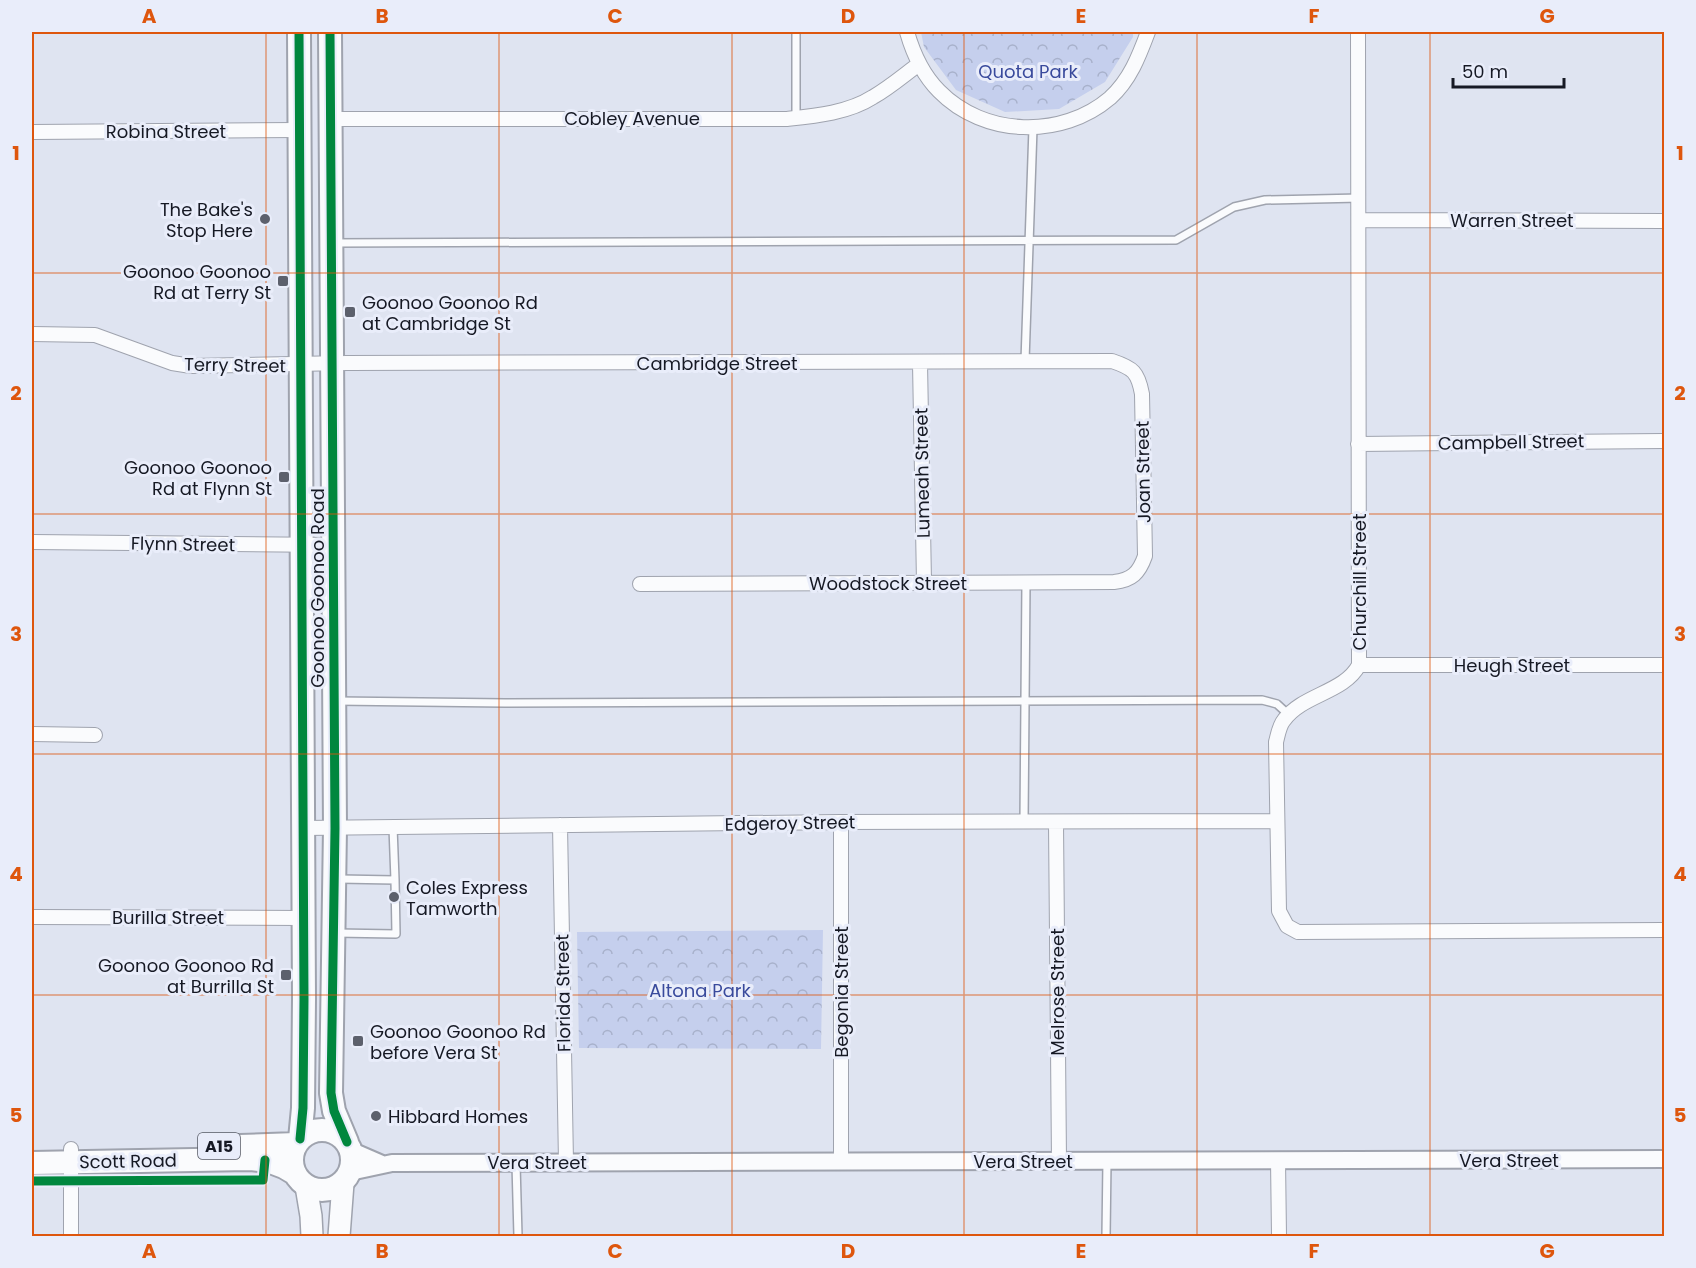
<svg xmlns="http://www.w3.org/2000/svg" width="1696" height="1268" font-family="Poppins,sans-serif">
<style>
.park{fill:url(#park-crowns)}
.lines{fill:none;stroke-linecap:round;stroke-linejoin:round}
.service-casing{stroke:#9fa3ae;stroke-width:10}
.minor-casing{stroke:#9fa3ae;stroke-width:16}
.tertiary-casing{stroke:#9fa3ae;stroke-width:20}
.primary-casing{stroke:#9fa3ae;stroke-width:24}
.trunk-casing{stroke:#9fa3ae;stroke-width:26}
.service{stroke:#fafbfd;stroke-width:7}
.minor{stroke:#fafbfd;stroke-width:14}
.tertiary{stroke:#fafbfd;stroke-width:16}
.primary{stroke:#fafbfd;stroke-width:21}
.trunk{stroke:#fafbfd;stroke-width:22}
.cycleway-casing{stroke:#e9edfa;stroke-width:13}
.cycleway{stroke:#00873e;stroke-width:9}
.grid{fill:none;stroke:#de560d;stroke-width:1.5;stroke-opacity:0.55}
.poi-dot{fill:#5c606c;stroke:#e9edfa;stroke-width:2}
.labels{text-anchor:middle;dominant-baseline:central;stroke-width:6;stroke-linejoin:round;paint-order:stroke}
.shield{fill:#e9edfa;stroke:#555964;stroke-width:1.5}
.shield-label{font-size:16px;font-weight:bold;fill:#161924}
.park-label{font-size:18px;fill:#394a9c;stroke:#e9edfa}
.street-label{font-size:18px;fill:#161924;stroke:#e9edfa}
.poi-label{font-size:18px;fill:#161924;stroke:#e9edfa;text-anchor:end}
.neatline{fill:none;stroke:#de560d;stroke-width:2}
.grid-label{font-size:20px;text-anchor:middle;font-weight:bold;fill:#de560d}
</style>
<defs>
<pattern id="park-crowns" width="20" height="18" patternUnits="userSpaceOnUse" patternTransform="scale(1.5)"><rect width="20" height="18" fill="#c5cfed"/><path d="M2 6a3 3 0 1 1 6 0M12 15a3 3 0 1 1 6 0" fill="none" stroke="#a8b1cb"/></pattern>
</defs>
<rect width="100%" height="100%" fill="#dfe4f1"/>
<!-- park -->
<path class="park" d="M921,32H1133V37L1105,82L1059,109L1005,112L956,90L924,47Z
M823,930L821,1049L579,1048L577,932Z"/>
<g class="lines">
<defs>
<path id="service" d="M796,32V118
M334,243L1176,240L1234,207L1265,200L1360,198
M1025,361L1033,128
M336,701L505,703L1262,700L1277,704L1289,715
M1024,822L1026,582
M339,879L395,880L393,827
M336,933L396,934L395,880
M516,1164L518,1236
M1106,1236L1107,1161"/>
<path id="minor" d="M907,32C913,53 923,75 939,91C984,137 1062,139 1110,98C1130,80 1139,56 1148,32
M1358,32L1359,665C1344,693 1303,694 1284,720C1279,726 1278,735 1276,742L1279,911L1287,926L1298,932L1664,930
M331,119H786C815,116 848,113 873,97C889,88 904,75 919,64
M32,132L300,130
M1360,220L1664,221
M32,334L95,335L172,363L191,366L347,363L1112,361C1133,368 1138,372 1142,394L1145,556C1139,573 1132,580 1114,582L640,584
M920,363L924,582
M1358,444L1664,441
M32,542L334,545
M1359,665H1664
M32,734L95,735
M1056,823L1059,1161
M560,825L566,1162
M303,828L841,822L1277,821
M32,917L304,918
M1278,1160L1279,1236
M841,1161V822
M71,1236V1149"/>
<path id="tertiary" d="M352,1151L382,1164
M350,1172L392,1163L1664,1159"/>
<path id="primary" d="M306,1186L311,1216L312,1236
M339,1236L343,1183"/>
<path id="trunk" d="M299,32L304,999L303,1108L300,1139
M330,32L335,828L331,1093L334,1111L347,1142
M292 1160a30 30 0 1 1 60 0a30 30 0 1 1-60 0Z
M240,1146L296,1144
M32,1163L248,1159C266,1160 279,1163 294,1173"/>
</defs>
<!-- service casing -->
<use href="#service" class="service-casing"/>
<!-- minor casing -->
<use href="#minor" class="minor-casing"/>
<!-- tertiary casing -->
<use href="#tertiary" class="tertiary-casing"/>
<!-- primary casing -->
<use href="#primary" class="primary-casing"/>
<!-- trunk casing -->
<use href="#trunk" class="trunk-casing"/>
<!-- service -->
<use href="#service" class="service"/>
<!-- minor -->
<use href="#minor" class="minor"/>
<!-- tertiary -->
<use href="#tertiary" class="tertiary"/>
<!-- primary -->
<use href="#primary" class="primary"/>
<!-- trunk -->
<use href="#trunk" class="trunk"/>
<defs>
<path id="cycleway" d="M299,32L304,999L303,1108L300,1139
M330,32L335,828L331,1093L334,1111L347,1142
M32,1181L263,1180L265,1160"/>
</defs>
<!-- cycleway casing -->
<use href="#cycleway" class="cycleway-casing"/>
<!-- cycleway -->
<use href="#cycleway" class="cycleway"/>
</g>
<!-- grid -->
<path class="grid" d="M266,32V1236M499,32V1236M732,32V1236M964,32V1236M1197,32V1236M1430,32V1236M32,273H1664M32,514H1664M32,754H1664M32,995H1664"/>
<!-- markers -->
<g class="poi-dot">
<circle cx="265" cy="219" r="6"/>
<rect x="277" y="275" width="12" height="12" rx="3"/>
<rect x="344" y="306" width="12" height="12" rx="3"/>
<rect x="278" y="471" width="12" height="12" rx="3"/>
<circle cx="394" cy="897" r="6"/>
<rect x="280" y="969" width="12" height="12" rx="3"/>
<rect x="352" y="1035" width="12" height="12" rx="3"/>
<circle cx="376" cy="1116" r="6"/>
</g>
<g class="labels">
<!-- shield labels -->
<rect class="shield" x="198" y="1133" width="42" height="26" rx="4.5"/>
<g class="shield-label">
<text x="219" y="1146">A15</text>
</g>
<!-- park labels -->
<g class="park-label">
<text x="1028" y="71">Quota Park</text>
<text x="700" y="990">Altona Park</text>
</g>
<!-- street labels -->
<g class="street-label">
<text x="632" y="118">Cobley Avenue</text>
<text x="166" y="131">Robina Street</text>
<text x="1512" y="220">Warren Street</text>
<text x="717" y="363">Cambridge Street</text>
<text transform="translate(235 365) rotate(1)">Terry Street</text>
<text transform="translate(1511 442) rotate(-1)">Campbell Street</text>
<text transform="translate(1143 472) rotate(-91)">Joan Street</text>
<text transform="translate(922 473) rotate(-91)">Lumeah Street</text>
<text transform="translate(183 544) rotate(1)">Flynn Street</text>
<text transform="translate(1359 582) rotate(-90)">Churchill Street</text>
<text x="888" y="583">Woodstock Street</text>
<text transform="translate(317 588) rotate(-90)">Goonoo Goonoo Road</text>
<text x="1512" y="665">Heugh Street</text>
<text transform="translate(790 823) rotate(-1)">Edgeroy Street</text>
<text x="168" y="917">Burilla Street</text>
<text transform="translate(841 992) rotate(-90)">Begonia Street</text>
<text transform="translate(1057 992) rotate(-90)">Melrose Street</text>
<text transform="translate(563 993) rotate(-91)">Florida Street</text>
<text x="1509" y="1160">Vera Street</text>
<text transform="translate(128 1161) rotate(-1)">Scott Road</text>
<text x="1023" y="1161">Vera Street</text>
<text x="537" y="1162">Vera Street</text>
</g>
<!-- poi labels -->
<g class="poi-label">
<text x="253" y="209">The Bake's<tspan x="253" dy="21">Stop Here</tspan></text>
<text x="271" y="271">Goonoo Goonoo<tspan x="271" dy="21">Rd at Terry St</tspan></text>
<text x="362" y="302" text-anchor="start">Goonoo Goonoo Rd<tspan x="362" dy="21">at Cambridge St</tspan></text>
<text x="272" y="467">Goonoo Goonoo<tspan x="272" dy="21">Rd at Flynn St</tspan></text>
<text x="406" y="887" text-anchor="start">Coles Express<tspan x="406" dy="21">Tamworth</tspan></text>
<text x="274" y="965">Goonoo Goonoo Rd<tspan x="274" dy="21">at Burrilla St</tspan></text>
<text x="370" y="1031" text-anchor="start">Goonoo Goonoo Rd<tspan x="370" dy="21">before Vera St</tspan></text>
<text x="388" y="1116" text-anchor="start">Hibbard Homes</text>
</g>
</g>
<!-- border -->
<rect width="1696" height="1268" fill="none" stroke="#e9edfa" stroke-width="66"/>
<!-- scale -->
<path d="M1453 78v9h111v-9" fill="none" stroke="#161924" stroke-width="3"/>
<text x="1462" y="78" font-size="18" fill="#161924" stroke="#e9edfa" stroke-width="4.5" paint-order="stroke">50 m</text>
<rect x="33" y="33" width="1630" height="1202" class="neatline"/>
<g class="grid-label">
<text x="149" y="23">A</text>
<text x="382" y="23">B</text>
<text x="615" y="23">C</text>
<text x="848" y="23">D</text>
<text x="1081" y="23">E</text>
<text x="1314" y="23">F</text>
<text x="1547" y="23">G</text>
<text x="16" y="160">1</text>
<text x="1680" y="160">1</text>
<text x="16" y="400">2</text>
<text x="1680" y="400">2</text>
<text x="16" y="641">3</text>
<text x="1680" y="641">3</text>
<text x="16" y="881">4</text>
<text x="1680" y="881">4</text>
<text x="16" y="1122">5</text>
<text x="1680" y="1122">5</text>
<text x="149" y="1258">A</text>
<text x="382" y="1258">B</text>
<text x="615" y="1258">C</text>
<text x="848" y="1258">D</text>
<text x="1081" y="1258">E</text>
<text x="1314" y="1258">F</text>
<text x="1547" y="1258">G</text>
</g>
</svg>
